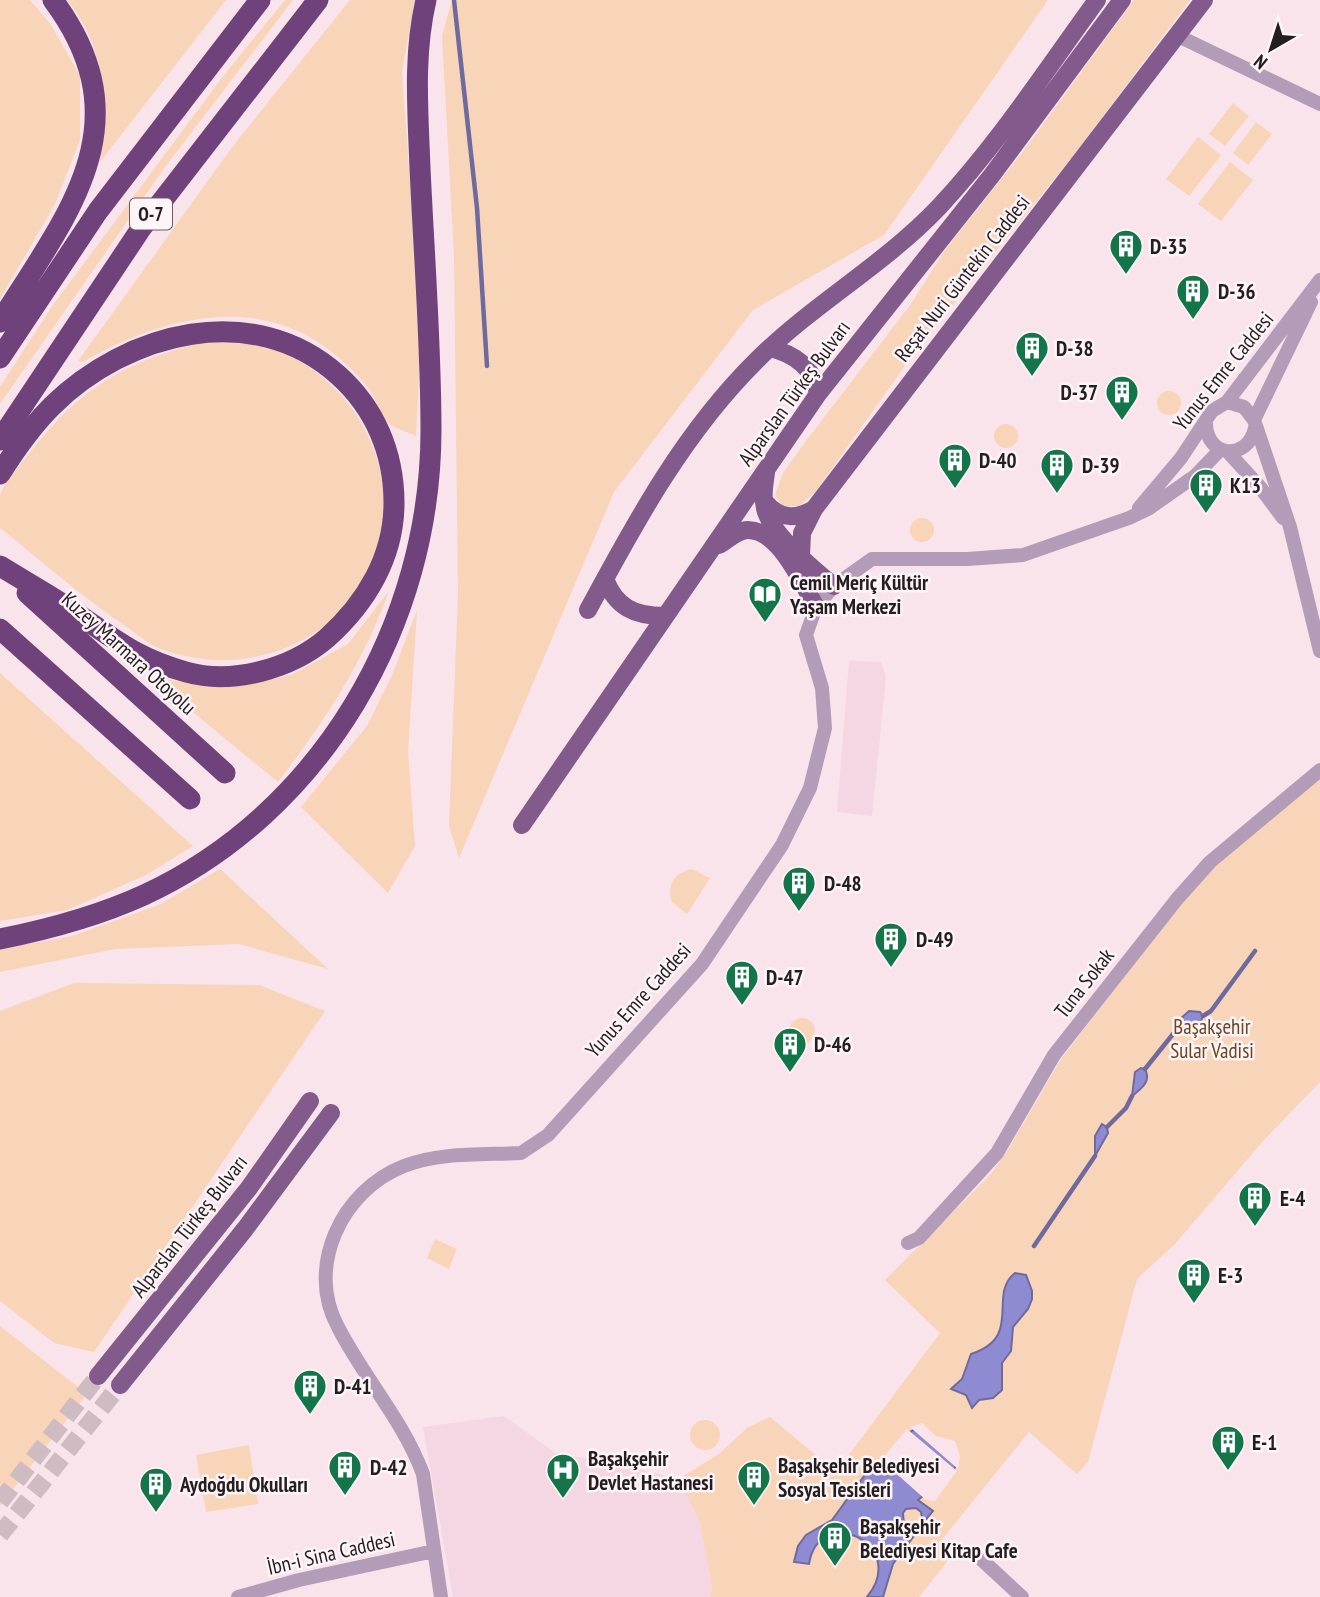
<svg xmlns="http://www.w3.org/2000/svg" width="1320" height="1597" font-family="'PT Sans Narrow',sans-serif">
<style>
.built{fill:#f4d7e2}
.green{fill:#f8d4b8}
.water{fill:#8f8bd2;stroke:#6f6a9d;stroke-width:2}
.pier{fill:#f9e4ec}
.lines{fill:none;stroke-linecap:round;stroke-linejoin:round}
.stream{stroke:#6f6a9d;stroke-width:4.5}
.major-tunnel{stroke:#cfbcc3;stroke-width:18;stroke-dasharray:18 9;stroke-linecap:butt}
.minor{stroke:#b29cb8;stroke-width:14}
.major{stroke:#825a8c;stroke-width:18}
.highway{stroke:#70427c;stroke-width:21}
.labels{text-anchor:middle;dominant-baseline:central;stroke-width:5;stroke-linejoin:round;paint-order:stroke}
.shield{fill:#fef5f8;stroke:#665e62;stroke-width:2}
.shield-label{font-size:19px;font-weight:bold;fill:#251e21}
.poi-label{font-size:21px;font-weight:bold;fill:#251e21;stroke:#fef5f8;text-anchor:start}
.street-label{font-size:21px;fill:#251e21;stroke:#fef5f8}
.park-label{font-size:21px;fill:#6f431c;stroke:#fef5f8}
</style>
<rect width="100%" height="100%" fill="#f9e4ec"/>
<!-- built -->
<path class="built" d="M849,661L881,662L886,677L872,816L837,812Z
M504,1416L558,1455L603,1460L679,1479L700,1522L712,1587L710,1597H453L423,1427Z"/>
<!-- green -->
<path class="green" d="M0,0H30L51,25L80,76V140L55,204L0,299Z
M67,0H226L100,162C106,102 108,50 67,0Z
M285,0H293L165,167L0,404V387L53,305L221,79Z
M350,0H415L402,72L421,331L416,436C408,432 398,430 391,425C381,418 376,399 369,389C361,378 349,367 339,358C263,290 161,317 83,362L78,361L233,146Z
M452,0H1048L884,235L753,310L614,492L459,858L449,826L458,594L454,256L442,36Z
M1134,0H1190L1077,151L914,353L816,491L799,506H782L775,495L783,473L806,441L911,304L945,250L1022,153Z
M1233,103L1249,116L1225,146L1209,134Z
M1256,122L1272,134L1248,165L1233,153Z
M1198,137L1221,155L1189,196L1166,179Z
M1230,162L1253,180L1221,221L1198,204Z
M206,342C223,343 243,341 259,345C347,367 405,463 377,551C348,642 246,681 161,649C150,645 139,636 130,629C84,599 43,562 0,528C0,518 0,504 0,495C5,481 19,467 28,455C77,390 127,359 206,342Z
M1157 403a12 12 0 1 1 24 0a12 12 0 1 1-24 0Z
M994 436a12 12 0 1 1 24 0a12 12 0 1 1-24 0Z
M910 530a12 12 0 1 1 24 0a12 12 0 1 1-24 0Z
M389,591C362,665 326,719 278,782L150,677L224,688L291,675L348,644Z
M417,610L408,751L415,846L388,893L301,807L367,726L393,673Z
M0,673L193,846L146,875L67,910L0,921Z
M1320,776V1082L1263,1141L1175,1244L1137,1279L1088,1462L1077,1474L1029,1432L940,1542L947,1562L919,1597H710L712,1587L700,1522L679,1479L720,1453L747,1428L770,1417L836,1472L940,1333L885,1280L990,1175L1008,1150L1061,1059L1187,896L1236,845Z
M220,869L328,969L239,944L115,949L0,972V949L72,936L161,904Z
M692,869L710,878L687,914L672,902C666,885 675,872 692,869Z
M74,983L259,985L325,1011L94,1352L54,1343L0,1301V1011Z
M789 1031a13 13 0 1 1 26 0a13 13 0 1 1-26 0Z
M435,1239L457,1249L449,1269L427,1258Z
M0,1326L87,1394L0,1506Z
M690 1435a15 15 0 1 1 30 0a15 15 0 1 1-30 0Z
M249,1445L258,1504L206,1512L196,1455Z"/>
<!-- water -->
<path class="water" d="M1189,1011L1200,1012L1203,1016L1200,1024L1177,1029L1178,1021Z
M1141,1068L1145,1069C1152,1081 1141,1089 1132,1096L1135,1072Z
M1102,1124L1107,1127L1108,1133L1095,1156V1136Z
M1015,1273L1026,1275L1032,1291V1299L1028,1309L1013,1327L1011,1351L1002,1363V1390L993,1398L979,1400L972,1408L966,1395L951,1389L962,1379L971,1354C1024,1337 987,1295 1015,1273Z
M921,1426L956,1465L953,1472L918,1500L933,1511L923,1523L921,1512L916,1508L906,1509L903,1513L904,1525L920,1528L893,1564L883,1597H867C910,1544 819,1502 809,1564L794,1562L798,1546L806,1535L832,1520L872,1465L887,1475L890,1470L884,1462L906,1434Z"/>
<!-- pier -->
<path class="pier" d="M922,1423L936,1436L955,1441L960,1456L958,1469L910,1427Z
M907,1429L957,1471L935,1501L926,1500L881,1460Z"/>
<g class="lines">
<!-- stream -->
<path class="stream" d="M454,0L477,208L487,366
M1203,1016L1211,1011L1255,951
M1145,1069L1177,1029
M1107,1127L1126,1108L1132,1096
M1034,1246L1095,1156"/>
<!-- major-tunnel -->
<path class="major-tunnel" d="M0,1502L98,1376
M0,1535L120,1385"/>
<!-- minor -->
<path class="minor" d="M1178,36L1320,104
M1227,402L1244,407L1254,420L1290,527L1320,651
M1254,420L1311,302
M1206,424C1207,458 1248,461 1255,428
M1228,452L1260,487L1283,518
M1139,508L1181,458L1212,411L1227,402L1320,280
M908,1243L919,1238L997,1153L1054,1055L1177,899L1210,862L1320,770
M981,1559L1022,1597
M238,1597L299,1580L434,1551
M441,1597L423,1474C403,1420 364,1378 338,1327C305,1267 342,1190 404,1166C440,1152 483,1155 521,1153L548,1135L702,964L782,845L810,788L825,728L822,688L806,635L816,607L834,586L872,559H967L1023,555L1129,518L1148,509L1195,476L1220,450"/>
<!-- major -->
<path class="major" d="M770,348C795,354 814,368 818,394
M766,473C764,486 762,499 766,512C774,536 814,570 834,586
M765,502C779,519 795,520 814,509
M719,545C728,540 737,530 748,530C780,530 802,584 816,607
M801,556L802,533L814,509L1204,0
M605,579C616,607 634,616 664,616
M588,610C636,521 684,432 757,360C813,304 884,265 939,207C998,144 1046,70 1097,0
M522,825L818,394L992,175L1122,0
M98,1376L249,1188L310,1101
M120,1385L245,1229L331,1113"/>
<!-- highway -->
<path class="highway" d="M0,322C68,213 145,124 53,0
M0,358L98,211L260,0
M0,440L142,227L318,0
M0,474C15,450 32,426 52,406C127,332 253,299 338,375C375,408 394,453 394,503C394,557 366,603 327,638C291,669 232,685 186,672C135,658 115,639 73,611C50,595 24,581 0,566
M27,593L225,773
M0,629L190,799
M0,939C50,929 98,916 144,895C323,812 431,623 431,430C431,343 424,255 420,168C418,112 413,55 426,0"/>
</g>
<!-- icons -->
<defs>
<symbol id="building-pin" viewBox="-11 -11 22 30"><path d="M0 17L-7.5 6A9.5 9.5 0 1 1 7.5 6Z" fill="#14744a" stroke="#fef5f8"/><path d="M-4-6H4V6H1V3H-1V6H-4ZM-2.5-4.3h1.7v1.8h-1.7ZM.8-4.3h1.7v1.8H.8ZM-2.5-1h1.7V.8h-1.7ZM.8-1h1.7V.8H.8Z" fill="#fff"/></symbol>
<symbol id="library-pin" viewBox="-11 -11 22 30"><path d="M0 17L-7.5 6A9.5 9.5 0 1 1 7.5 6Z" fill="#14744a" stroke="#fef5f8"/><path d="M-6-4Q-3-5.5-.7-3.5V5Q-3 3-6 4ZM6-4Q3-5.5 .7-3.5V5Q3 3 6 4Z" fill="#fff"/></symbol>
<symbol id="hospital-pin" viewBox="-11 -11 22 30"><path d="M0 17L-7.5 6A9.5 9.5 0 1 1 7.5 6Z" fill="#14744a" stroke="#fef5f8"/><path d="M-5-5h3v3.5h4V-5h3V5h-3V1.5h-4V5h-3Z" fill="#fff"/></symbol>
</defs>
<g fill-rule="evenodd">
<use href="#building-pin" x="1107" y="227" width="38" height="52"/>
<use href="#building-pin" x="1174" y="272" width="38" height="52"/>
<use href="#building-pin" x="1013" y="329" width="38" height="52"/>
<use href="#building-pin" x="1103" y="373" width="38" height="52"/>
<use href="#building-pin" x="936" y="441" width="38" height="52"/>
<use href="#building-pin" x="1038" y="446" width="38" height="52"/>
<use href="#building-pin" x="1187" y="466" width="38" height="52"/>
<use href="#library-pin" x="746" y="575" width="38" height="52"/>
<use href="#building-pin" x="780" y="864" width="38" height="52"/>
<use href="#building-pin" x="872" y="920" width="38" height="52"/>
<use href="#building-pin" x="723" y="958" width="38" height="52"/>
<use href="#building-pin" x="771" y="1025" width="38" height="52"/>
<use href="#building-pin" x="1236" y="1179" width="38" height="52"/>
<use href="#building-pin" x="1175" y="1256" width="38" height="52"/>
<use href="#building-pin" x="291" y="1367" width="38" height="52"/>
<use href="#building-pin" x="1209" y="1423" width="38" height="52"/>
<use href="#building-pin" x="326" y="1448" width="38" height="52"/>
<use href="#hospital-pin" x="544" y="1451" width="38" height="52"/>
<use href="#building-pin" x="735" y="1458" width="38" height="52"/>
<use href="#building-pin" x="137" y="1465" width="38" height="52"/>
<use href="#building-pin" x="816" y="1519" width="38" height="52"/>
</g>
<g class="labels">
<!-- shield labels -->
<rect class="shield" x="130" y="198.5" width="42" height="31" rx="5"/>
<g class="shield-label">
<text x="151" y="214">O-7</text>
</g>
<!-- poi labels -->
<g class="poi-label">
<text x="1150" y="246">D-35</text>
<text x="1218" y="291">D-36</text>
<text x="1056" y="348">D-38</text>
<text x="1098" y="392" text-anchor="end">D-37</text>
<text x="979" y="460">D-40</text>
<text x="1082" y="465">D-39</text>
<text x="1230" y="485">K13</text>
<text x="790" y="582">Cemil Meriç Kültür<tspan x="790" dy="24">Yaşam Merkezi</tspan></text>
<text x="824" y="883">D-48</text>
<text x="916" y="939">D-49</text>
<text x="766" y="977">D-47</text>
<text x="814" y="1044">D-46</text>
<text x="1280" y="1198">E-4</text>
<text x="1218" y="1275">E-3</text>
<text x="334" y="1386">D-41</text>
<text x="1252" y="1442">E-1</text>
<text x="588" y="1458">Başakşehir<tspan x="588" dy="24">Devlet Hastanesi</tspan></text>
<text x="778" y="1465">Başakşehir Belediyesi<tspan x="778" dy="24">Sosyal Tesisleri</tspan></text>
<text x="370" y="1467">D-42</text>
<text x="180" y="1484">Aydoğdu Okulları</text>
<text x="860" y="1526">Başakşehir<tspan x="860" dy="24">Belediyesi Kitap Cafe</tspan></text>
</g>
<!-- street labels -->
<g class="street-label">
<text transform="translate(962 278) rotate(-52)">Reşat Nuri Güntekin Caddesi</text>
<text transform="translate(1223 371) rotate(-51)">Yunus Emre Caddesi</text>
<text transform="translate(794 393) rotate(-54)">Alparslan Türkeş Bulvarı</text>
<text transform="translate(129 653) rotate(42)">Kuzey Marmara Otoyolu</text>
<text transform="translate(1084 983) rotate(-52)">Tuna Sokak</text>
<text transform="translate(638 1000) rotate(-48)">Yunus Emre Caddesi</text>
<text transform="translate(189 1226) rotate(-52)">Alparslan Türkeş Bulvarı</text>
<text transform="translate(331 1553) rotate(-13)">İbn-i Sina Caddesi</text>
</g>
<!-- park labels -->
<g class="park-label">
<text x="1212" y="1026">Başakşehir<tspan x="1212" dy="24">Sular Vadisi</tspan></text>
</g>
</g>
<!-- north arrow -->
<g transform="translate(1271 49) rotate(219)" stroke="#fef5f8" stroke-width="5" paint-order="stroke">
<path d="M0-5L12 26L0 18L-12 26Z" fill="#251e21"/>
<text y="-10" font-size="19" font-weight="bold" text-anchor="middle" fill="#251e21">N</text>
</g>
</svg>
